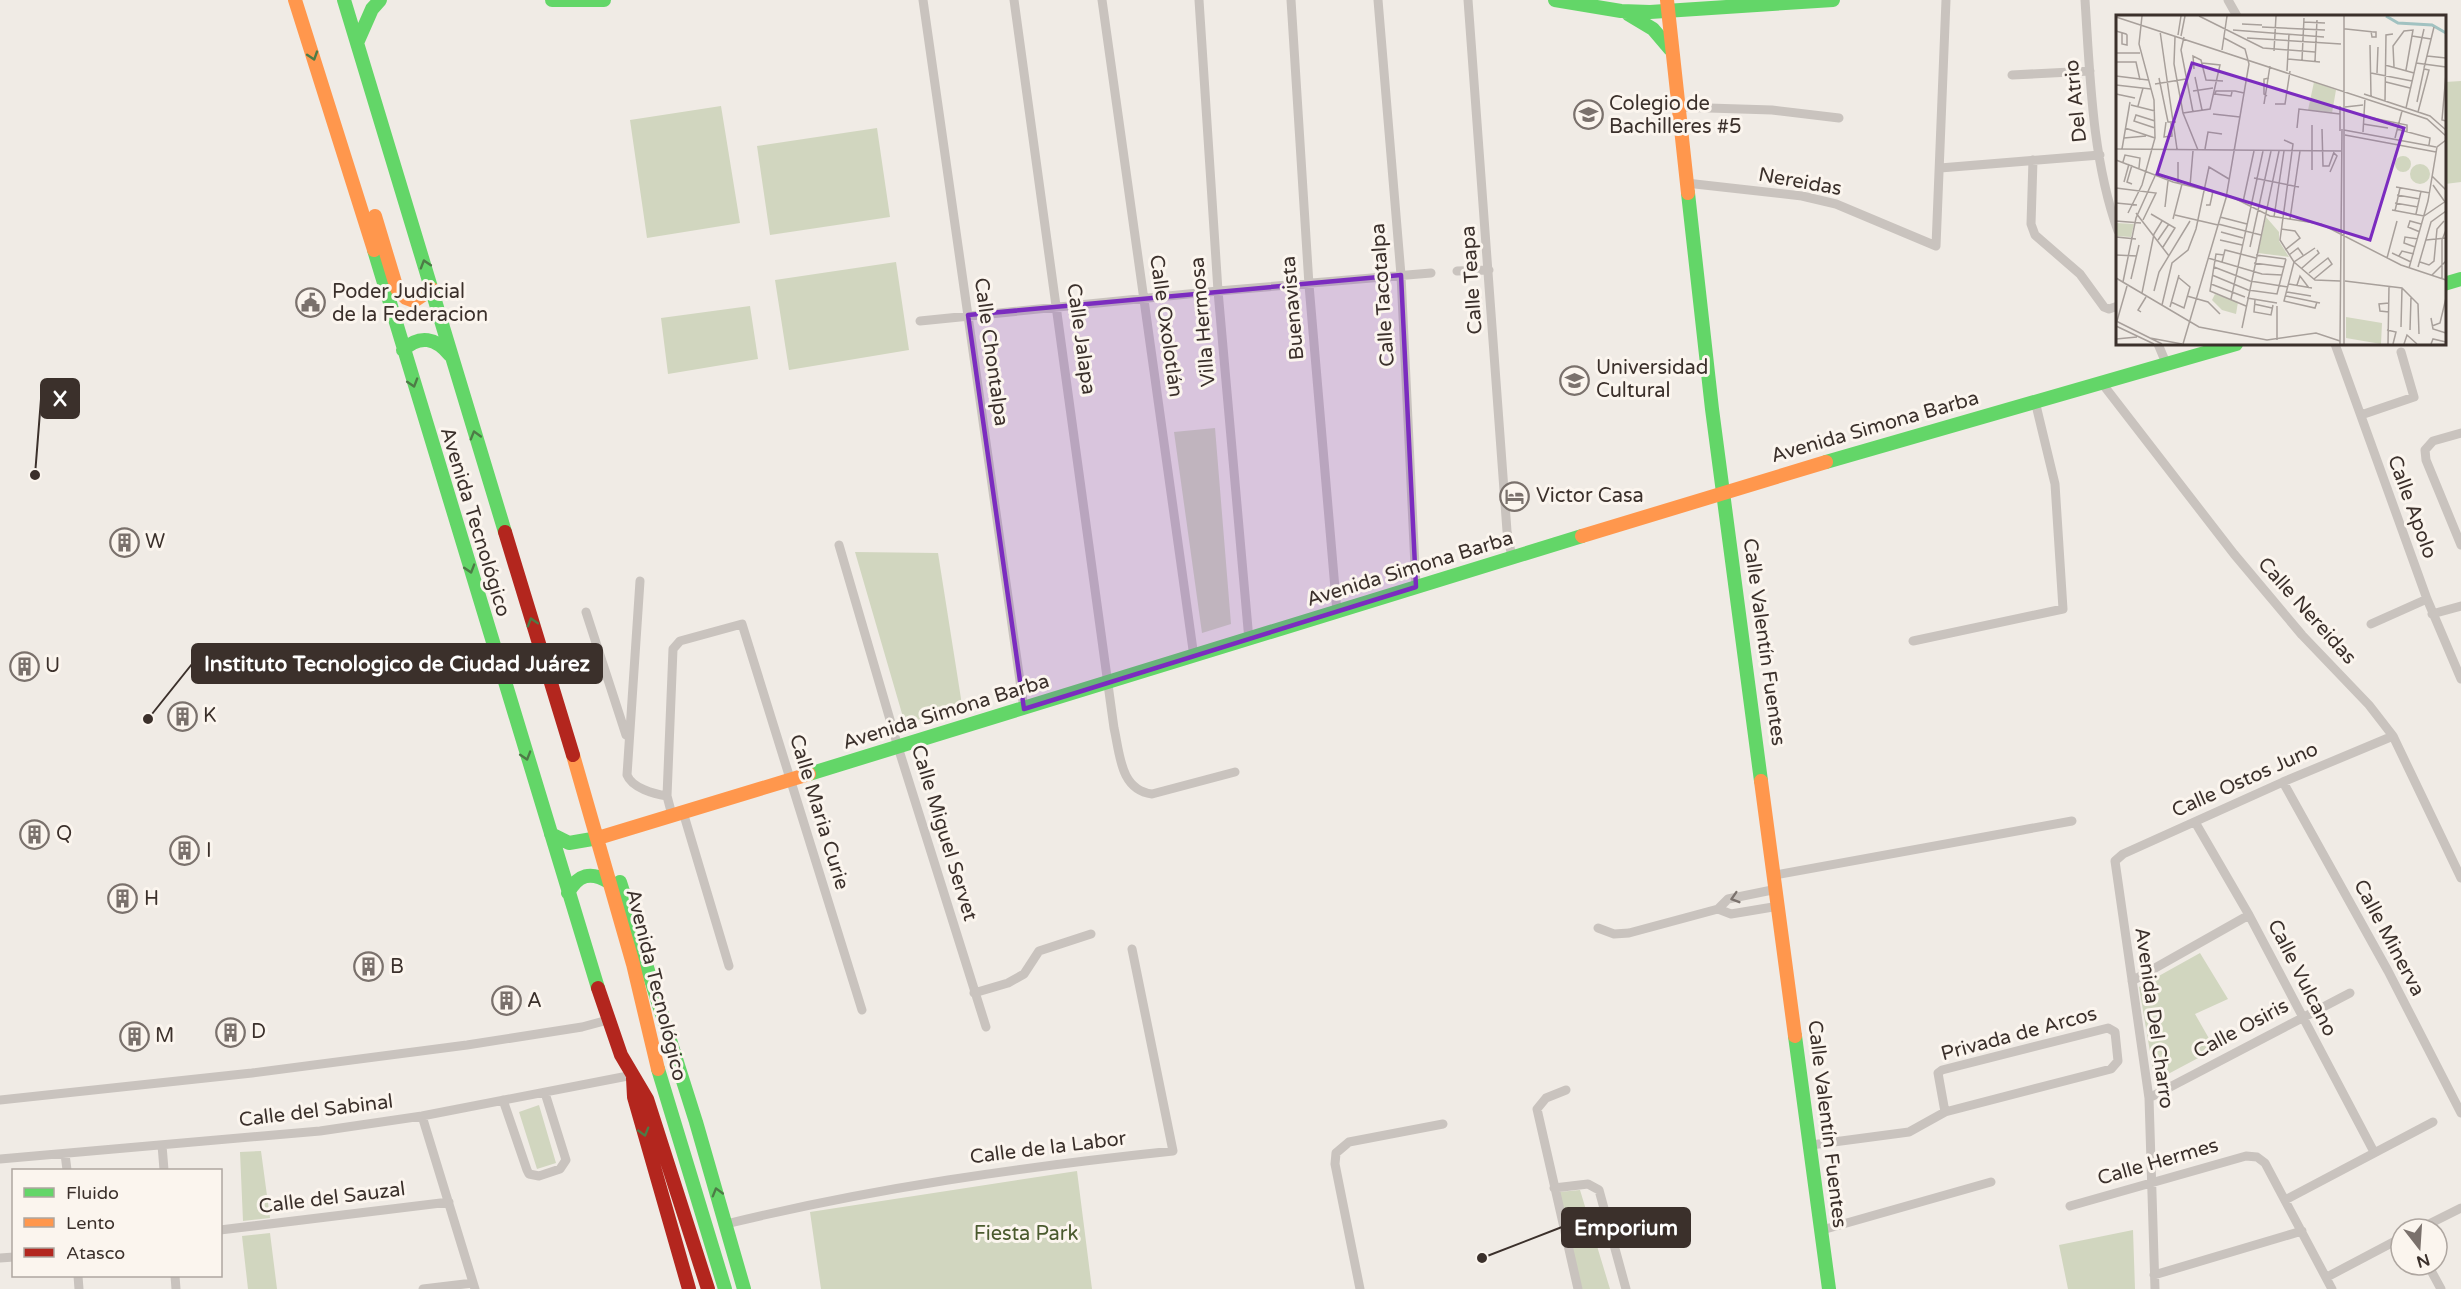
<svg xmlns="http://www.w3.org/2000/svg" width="2461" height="1289" font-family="'Varela Round',sans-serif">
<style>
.green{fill:#d1d6bf}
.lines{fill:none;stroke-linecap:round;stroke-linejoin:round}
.street{stroke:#c9c3be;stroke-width:9}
.fast{stroke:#63d668;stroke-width:14}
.slow{stroke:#ff974d;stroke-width:14}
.jam{stroke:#b3261e;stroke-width:14}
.oneway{stroke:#4d7b46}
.oneway2{stroke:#7b726d}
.marked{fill:#7b2cbf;fill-opacity:0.2;stroke:#7b2cbf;stroke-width:4.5;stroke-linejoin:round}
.labels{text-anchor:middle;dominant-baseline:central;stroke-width:6;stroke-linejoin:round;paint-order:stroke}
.street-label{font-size:20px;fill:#3b302b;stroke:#fbf5ee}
.poi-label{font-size:20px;fill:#3b302b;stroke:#fbf5ee;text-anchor:start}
.park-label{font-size:20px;fill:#4a5a2e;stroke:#fbf5ee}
.inset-river{fill:none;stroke:#a1c2c1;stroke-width:3}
.inset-road{fill:none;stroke:#a8a09b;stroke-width:1.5}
.view{fill:#7b2cbf;fill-opacity:0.15;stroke:#7b2cbf;stroke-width:3}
.inset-edge{fill:none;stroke:#3b302b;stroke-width:3}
.leader{fill:none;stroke:#3b302b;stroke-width:2}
.callout-dot{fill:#3b302b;stroke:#fbf5ee;stroke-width:2}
.callout{fill:#3b302b;stroke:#3b302b;stroke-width:2}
.callout-label{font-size:21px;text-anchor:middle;font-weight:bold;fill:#fff}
</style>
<rect width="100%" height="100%" fill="#f0ebe5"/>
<!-- green -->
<path class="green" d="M2461,81V182L2445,184V82Z
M721,106L740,223L647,238L630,120Z
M877,128L890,217L770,235L757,146Z
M896,262L909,350L789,370L775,280Z
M750,306L758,359L668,374L661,318Z
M1215,428L1231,624L1202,633L1174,432Z
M855,552L938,553L962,705L905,724Z
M2200,953L2228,999L2195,1014L2215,1049L2155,1081L2139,987Z
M539,1105L556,1163L537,1169L519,1112Z
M261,1151L270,1218L243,1221L240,1152Z
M1077,1171L1092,1289H821L810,1212Z
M1580,1190L1610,1289H1582L1559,1192Z
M2133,1230L2135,1289H2068L2059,1245Z
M270,1233L277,1289H248L242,1236Z"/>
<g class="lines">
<!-- street -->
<path class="street" d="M923,0L1024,709
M1014,0L1114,728C1120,754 1120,790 1152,794L1235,772
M1102,0L1194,657
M1199,0L1218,291L1249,640
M1291,0L1309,285L1337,612
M1378,0L1401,275L1416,587
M1468,0L1507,531L1512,558
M2085,0C2090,76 2092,159 2118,231
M2228,0L2237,16
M2012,75L2090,71
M1677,107L1772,110L1839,118
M2033,160L2031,224L2035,235L2080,274L2104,307L2109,309L2118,306
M1940,168L2100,155
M1686,183L1802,196L1836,204L1936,246L1946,0
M1457,271L1489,270
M920,321L1218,291L1431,273
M2158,344L2166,363
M2335,344L2427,599L2461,679
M2101,382L2234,554L2302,635L2369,705L2393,736L2461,878
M2361,415L2414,397L2401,352
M2461,433L2433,441L2425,450L2426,460L2461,545
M839,545L898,747L986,1027
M640,581L627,775C632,788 654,794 667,796
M586,612L626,735
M2432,614L2461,606
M2371,624L2427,599
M1913,641L2063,609L2055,484L2035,401
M2283,782L2388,971L2461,1113
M683,812L729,966
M672,815L667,796L673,649L680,641L742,624L862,1010
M2195,822L2249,915L2374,1152
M1775,875L2072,821
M1718,909L1731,914L1779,906
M1598,928L1614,934L1629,933L1718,909L1728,899L1777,889
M2132,981L2249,915
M974,993L1008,983L1024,974L1039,951L1091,934
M1566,1090L1546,1098L1537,1109L1578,1289
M2149,1098L2350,993
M0,1100L252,1073L467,1045L582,1027L608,1020
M503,1100L527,1170L529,1174L539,1176L560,1169L566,1160L545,1093
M422,1116L475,1289
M162,1145L164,1170
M1811,1145L1909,1132L1945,1112L2111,1069L2118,1061L2115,1032L2108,1028L1942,1070L1938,1073L1945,1112
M65,1154L67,1170
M0,1159L320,1131L422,1116L633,1075
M1554,1188L1588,1184L1599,1190L1626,1289
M2285,1200L2433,1122
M2070,1206L2246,1156L2257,1157L2265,1163L2332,1289
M726,1224C873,1188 1022,1167 1173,1151L1132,949
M2419,1229L2461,1208
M220,1230L449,1202
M1822,1230L1991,1182
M0,1258L14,1257
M2428,1265L2441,1289
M2154,1275L2302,1231
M78,1276L79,1289
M175,1276L176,1289
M2327,1277L2401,1238
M423,1289L473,1283
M1360,1289L1335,1164L1336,1153L1349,1142L1443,1124
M2155,1289L2149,1098L2115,861L2123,854L2283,782L2393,736"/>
<!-- fast -->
<path class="fast" d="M344,0L505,532
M552,0H604
M1555,0L1621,11L1650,12L1833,0
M1628,14L1653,29L1670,49
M357,43L372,9L380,0
M1688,193L1712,409L1761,781
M374,250L598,988
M2444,284L2461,279
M403,350C420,334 436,338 450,355
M1826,462L2236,344
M809,774L1582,536
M551,834L569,843L598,838
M620,882L696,1122L744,1289
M568,893C578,874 591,871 609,882
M1795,1036L1829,1289
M658,1069L725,1289"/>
<!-- slow -->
<path class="slow" d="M295,0L374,250
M1667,0L1688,193
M375,216L397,289L406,298L414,301L432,289
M1582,536L1826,462
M573,755L633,964L658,1069
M1761,781L1795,1036
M598,838L809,774"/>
<!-- jam -->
<path class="jam" d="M505,532L573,755
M598,988L621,1055L647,1099L708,1289
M633,1078L634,1097L689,1289"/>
</g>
<!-- one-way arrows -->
<defs><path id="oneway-chevron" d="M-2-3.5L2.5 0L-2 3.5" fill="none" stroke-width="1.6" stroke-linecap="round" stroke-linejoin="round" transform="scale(1.5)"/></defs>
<g class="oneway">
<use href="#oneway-chevron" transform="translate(313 56) rotate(72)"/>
<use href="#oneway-chevron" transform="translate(425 264) rotate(-107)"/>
<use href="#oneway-chevron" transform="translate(413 383) rotate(73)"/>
<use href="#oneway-chevron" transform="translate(475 435) rotate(-106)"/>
<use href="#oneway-chevron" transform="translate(470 569) rotate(73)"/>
<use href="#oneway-chevron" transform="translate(532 622) rotate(-107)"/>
<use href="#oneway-chevron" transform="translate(526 756) rotate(73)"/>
<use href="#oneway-chevron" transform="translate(644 1132) rotate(74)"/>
<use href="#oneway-chevron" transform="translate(717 1192) rotate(-106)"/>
</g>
<use class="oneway2" href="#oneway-chevron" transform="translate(1735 898) rotate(163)"/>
<!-- marked area -->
<path class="marked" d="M1401,275L1416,587L1024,709L968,315Z"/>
<!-- icons -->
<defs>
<symbol id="school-ring" viewBox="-11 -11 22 22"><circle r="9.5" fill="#fbf5ee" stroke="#7a716c" stroke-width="1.5"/><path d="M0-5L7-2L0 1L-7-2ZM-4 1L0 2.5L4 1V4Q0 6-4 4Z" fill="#7a716c"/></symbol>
<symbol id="civic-ring" viewBox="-11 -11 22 22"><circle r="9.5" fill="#fbf5ee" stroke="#7a716c" stroke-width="1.5"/><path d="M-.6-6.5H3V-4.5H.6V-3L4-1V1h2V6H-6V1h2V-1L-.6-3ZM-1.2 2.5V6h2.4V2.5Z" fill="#7a716c"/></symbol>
<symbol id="university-ring" viewBox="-11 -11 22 22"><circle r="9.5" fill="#fbf5ee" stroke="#7a716c" stroke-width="1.5"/><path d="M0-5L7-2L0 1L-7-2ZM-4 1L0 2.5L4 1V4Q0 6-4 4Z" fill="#7a716c"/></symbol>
<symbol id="hotel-ring" viewBox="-11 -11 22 22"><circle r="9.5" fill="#fbf5ee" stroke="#7a716c" stroke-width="1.5"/><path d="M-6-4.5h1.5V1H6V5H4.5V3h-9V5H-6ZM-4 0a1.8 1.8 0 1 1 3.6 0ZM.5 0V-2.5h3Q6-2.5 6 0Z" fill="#7a716c"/></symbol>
<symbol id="building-ring" viewBox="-11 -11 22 22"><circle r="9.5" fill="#fbf5ee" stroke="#7a716c" stroke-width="1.5"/><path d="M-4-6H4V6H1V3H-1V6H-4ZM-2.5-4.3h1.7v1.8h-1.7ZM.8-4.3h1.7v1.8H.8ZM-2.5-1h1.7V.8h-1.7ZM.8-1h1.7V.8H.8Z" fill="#7a716c"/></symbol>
</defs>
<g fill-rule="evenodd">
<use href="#school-ring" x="1572" y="98" width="33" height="33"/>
<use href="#civic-ring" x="294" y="286" width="33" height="33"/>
<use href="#university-ring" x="1558" y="364" width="33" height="33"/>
<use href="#hotel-ring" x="1498" y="480" width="33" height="33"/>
<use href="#building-ring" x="108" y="526" width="33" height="33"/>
<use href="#building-ring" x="8" y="650" width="33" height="33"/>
<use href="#building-ring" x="166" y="700" width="33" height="33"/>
<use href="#building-ring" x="18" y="818" width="33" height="33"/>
<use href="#building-ring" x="168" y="834" width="33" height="33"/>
<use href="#building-ring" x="106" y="882" width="33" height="33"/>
<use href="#building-ring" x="352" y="950" width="33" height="33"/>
<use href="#building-ring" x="490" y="984" width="33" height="33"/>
<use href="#building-ring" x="214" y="1016" width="33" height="33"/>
<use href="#building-ring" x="118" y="1020" width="33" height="33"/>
</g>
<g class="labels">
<!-- street labels -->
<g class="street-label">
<text transform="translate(2076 101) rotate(-96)">Del Atrio</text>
<text transform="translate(1800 182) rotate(10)">Nereidas</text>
<text transform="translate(1472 280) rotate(-94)">Calle Teapa</text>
<text transform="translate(1383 295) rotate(-94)">Calle Tacotalpa</text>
<text transform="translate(1293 308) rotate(-95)">Buenavista</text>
<text transform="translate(1203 322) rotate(-95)">Villa Hermosa</text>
<text transform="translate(1166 326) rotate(82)">Calle Oxolotlán</text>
<text transform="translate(1081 339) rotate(82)">Calle Jalapa</text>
<text transform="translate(991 352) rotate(82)">Calle Chontalpa</text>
<text transform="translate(1875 427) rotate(-16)">Avenida Simona Barba</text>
<text transform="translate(2412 507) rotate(70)">Calle Apolo</text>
<text transform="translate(475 522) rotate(73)">Avenida Tecnológico</text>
<text transform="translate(1410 569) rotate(-17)">Avenida Simona Barba</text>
<text transform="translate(2307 611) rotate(48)">Calle Nereidas</text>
<text transform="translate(1764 642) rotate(82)">Calle Valentín Fuentes</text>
<text transform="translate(946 712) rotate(-17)">Avenida Simona Barba</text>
<text transform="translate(2245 780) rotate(-24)">Calle Ostos Juno</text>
<text transform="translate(819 812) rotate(73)">Calle Maria Curie</text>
<text transform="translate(944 833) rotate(73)">Calle Miguel Servet</text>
<text transform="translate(2389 938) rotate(62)">Calle Minerva</text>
<text transform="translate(2302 978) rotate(63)">Calle Vulcano</text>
<text transform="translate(656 985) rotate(76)">Avenida Tecnológico</text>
<text transform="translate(2154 1018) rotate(82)">Avenida Del Charro</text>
<text transform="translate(2241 1029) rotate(-28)">Calle Osiris</text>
<text transform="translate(2019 1034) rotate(-15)">Privada de Arcos</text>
<text transform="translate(316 1111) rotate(-7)">Calle del Sabinal</text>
<text transform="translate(1827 1124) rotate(83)">Calle Valentín Fuentes</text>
<text transform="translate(1048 1148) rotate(-7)">Calle de la Labor</text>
<text transform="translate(2158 1162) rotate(-16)">Calle Hermes</text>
<text transform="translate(332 1198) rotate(-7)">Calle del Sauzal</text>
</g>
<!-- poi labels -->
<g class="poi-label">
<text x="1609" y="104">Colegio de<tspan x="1609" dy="23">Bachilleres #5</tspan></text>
<text x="332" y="292">Poder Judicial<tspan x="332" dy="23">de la Federacion</tspan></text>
<text x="1596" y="368">Universidad<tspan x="1596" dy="23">Cultural</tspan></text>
<text x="1536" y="496">Victor Casa</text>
<text x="145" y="542">W</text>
<text x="45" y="666">U</text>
<text x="203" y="716">K</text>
<text x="56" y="834">Q</text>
<text x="206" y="851">I</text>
<text x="144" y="899">H</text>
<text x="390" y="967">B</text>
<text x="527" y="1001">A</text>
<text x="251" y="1032">D</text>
<text x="155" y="1036">M</text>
</g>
<!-- park labels -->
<g class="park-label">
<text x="1026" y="1234">Fiesta Park</text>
</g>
</g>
<!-- overview -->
<g transform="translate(2116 15)">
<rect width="330" height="330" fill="#f0ebe5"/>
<path d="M198,67L220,75L216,98L192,95ZM279 149a8 8 0 1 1 16 0a8 8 0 1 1-16 0ZM294 159a10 10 0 1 1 20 0a10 10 0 1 1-20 0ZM150,202L163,217V226L173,242L142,238ZM0,208L18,209L15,222L0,221ZM99,279L122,287L120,299L106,295L96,285ZM230,302L266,308L265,329L230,323Z" fill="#d1d6bf"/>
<path class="inset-river" d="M270,1L282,8L316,10L330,18"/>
<path class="inset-road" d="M83,1L147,33L199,37M228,1V329M0,2L311,104L330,121M188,7L209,8M126,9L146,10M146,12L209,15M228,14H230L258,17H260V22H256L255,16M117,15L208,22M0,16L10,19L11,20V30L6,29V18M44,16L61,134M62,20L65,1M65,21L69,1M296,21L315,24M59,22L58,49L67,98L82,135M68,22L65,35L77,97M131,23L225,29M254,30L255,81M106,35L111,1M158,36L160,1M0,38H24M311,41L330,43M172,44L204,47M186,45L188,3M199,46L201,5M0,47H20L24,65M300,48L330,52M269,50L298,58M278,52L277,31L288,16L297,15L290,55M308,53L318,12M78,54L77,41L85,45L90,65L107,66M171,56L173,19M255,58L296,66M261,58L262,32M330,59L326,105L330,106M0,61L32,65M79,62L86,95M43,63L52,107H60M270,67L294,73M39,69L70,64M0,70L35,74M77,76L97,73M116,77L115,81L99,79L100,76H119L128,78M0,79L19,83M248,79L314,101L330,115M151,81L148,79V64L153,63M269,86L270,20L277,19M301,87L308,54L313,55L302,97M148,89L154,51M159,89H169L174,56M15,90L39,96M22,91L27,73M229,92L247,90M290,93L308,14M67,98L94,94L104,50L86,48M97,99L124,102M247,101L291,110V117M50,107L48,122L56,121L55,108M247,109L272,113M9,113L39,123M39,113L18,106L20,100L39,106M181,113L183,94L224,99M206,114L207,151H213L218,137M281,114L314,123L313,130M228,115L320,132M224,116V91M247,117L249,83M229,120L320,137M8,123L30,121M279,123L286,96M168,125L177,129L164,225L178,247L199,265L224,266M0,134L225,136M6,134L14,87M89,134L92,117L106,119M0,145L57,167L114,181L154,201L205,209L285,250L330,265M7,147L9,140L24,143L23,153M62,147V169M16,150L11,167L16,169M196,155V110M214,157L221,141L218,138M316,161L330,175M138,163L183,172M8,167L13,149M317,170L329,187M74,171L77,136M280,172L314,178M0,173L40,178L27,205M281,180L304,184M127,187L138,136M0,188L21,190M279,188L302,192M90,190H94L97,176M49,192L52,166M276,195L308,201L330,186M279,196L284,173M12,198L26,170L39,123L38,85L23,29L26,1M20,198L53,241M35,199L59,213L47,232M300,199L305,176M59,200L102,210M104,202L131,209M158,202L168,136M57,204L66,169M174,204L184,136M0,206L25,208M102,209L145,220M165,214L179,216L184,223L169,235M105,217L127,223M304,217L292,212L294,206L305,209M0,222L20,224M42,225L53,209M104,225L126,230M310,225L330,223M134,232L155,136M299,232L288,228L289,222L302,224M199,233L178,247L168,286L199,293L201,287M276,238L295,247M0,240L21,241M108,240L100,239L94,276L130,291M140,240L170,244M173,240L182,233L187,240M283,241L286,236L298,239M92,243L146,259L166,260M271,243L281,206M106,247L109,235L140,243M304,247L313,250L318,246L321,214L328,206M138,248L168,252M98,252L134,266L172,272M302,252L315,207L330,196M186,253L203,238L201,235M293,253L312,186L321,132L330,125M193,258L212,243L216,249L198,264M96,260L132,275L161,279L170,244M316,260L330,246M0,263L83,312L151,325L200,318L224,326M326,263V225L330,215M15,264L23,230M229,266L286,273L302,289L303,319M7,267L20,203L39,161M95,269L129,282M173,269L196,273M181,270L184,261L193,273M38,276L43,257L74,206M171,277L195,281M26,278L38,219L46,206M71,281L92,287L104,299M170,281L204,288M131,283L161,288M115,284L147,136M139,285L138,297L155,300L157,290M55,287L68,293L74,272L62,262M138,289L156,293M46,290L56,248L72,235L80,214L93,152L113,164M161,291V325M54,292L63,260M25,297L22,295L30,282M273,297L264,296L263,289L273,288M315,303L317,314L330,318M0,306L46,329M1,306L11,271M0,311L38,329M316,311L324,308L330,283M285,312L286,273M126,313L163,136M271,315L280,317L277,329M294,315L295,282M34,323L66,329M0,324L21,322M67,329L110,183L133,49L129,34L108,23M224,329L226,114M272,329L273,271M288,329L291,320L301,329M315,329L317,324L330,327"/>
<path class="view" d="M76,48L288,113L254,225L41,159Z"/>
<rect width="330" height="330" class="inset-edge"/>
</g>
<!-- callouts -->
<path class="leader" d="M35 475L41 399M148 719L192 664M1482 1258L1562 1227"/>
<g class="callout-dot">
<circle cx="35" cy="475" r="6"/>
<circle cx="148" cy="719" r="6"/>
<circle cx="1482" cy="1258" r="6"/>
</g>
<g class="callout">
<rect x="41" y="379" width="38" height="39" rx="6"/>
<rect x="192" y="644" width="410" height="39" rx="6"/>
<rect x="1562" y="1208" width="128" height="39" rx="6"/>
</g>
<g class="callout-label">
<text x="60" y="406">X</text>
<text x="397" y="671">Instituto Tecnologico de Ciudad Juárez</text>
<text x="1626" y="1235">Emporium</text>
</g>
<!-- legend -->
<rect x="12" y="1169" width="210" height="108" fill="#fbf5ee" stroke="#aea6a0" stroke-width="1.5"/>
<rect x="24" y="1188" width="30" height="9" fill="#63d668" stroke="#aea6a0" stroke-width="1.5"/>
<text x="66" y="1199" font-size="18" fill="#3b302b">Fluido</text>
<rect x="24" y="1218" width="30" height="9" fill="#ff974d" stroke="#aea6a0" stroke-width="1.5"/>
<text x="66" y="1229" font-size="18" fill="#3b302b">Lento</text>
<rect x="24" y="1248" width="30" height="9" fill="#b3261e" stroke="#aea6a0" stroke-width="1.5"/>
<text x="66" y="1259" font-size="18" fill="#3b302b">Atasco</text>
<!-- north arrow -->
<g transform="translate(2419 1247) rotate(163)"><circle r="28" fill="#fbf5ee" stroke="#aea6a0" stroke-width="1.5"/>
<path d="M0-4.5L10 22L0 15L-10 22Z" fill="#7a716c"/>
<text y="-9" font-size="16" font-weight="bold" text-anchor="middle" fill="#3b302b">N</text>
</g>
</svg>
